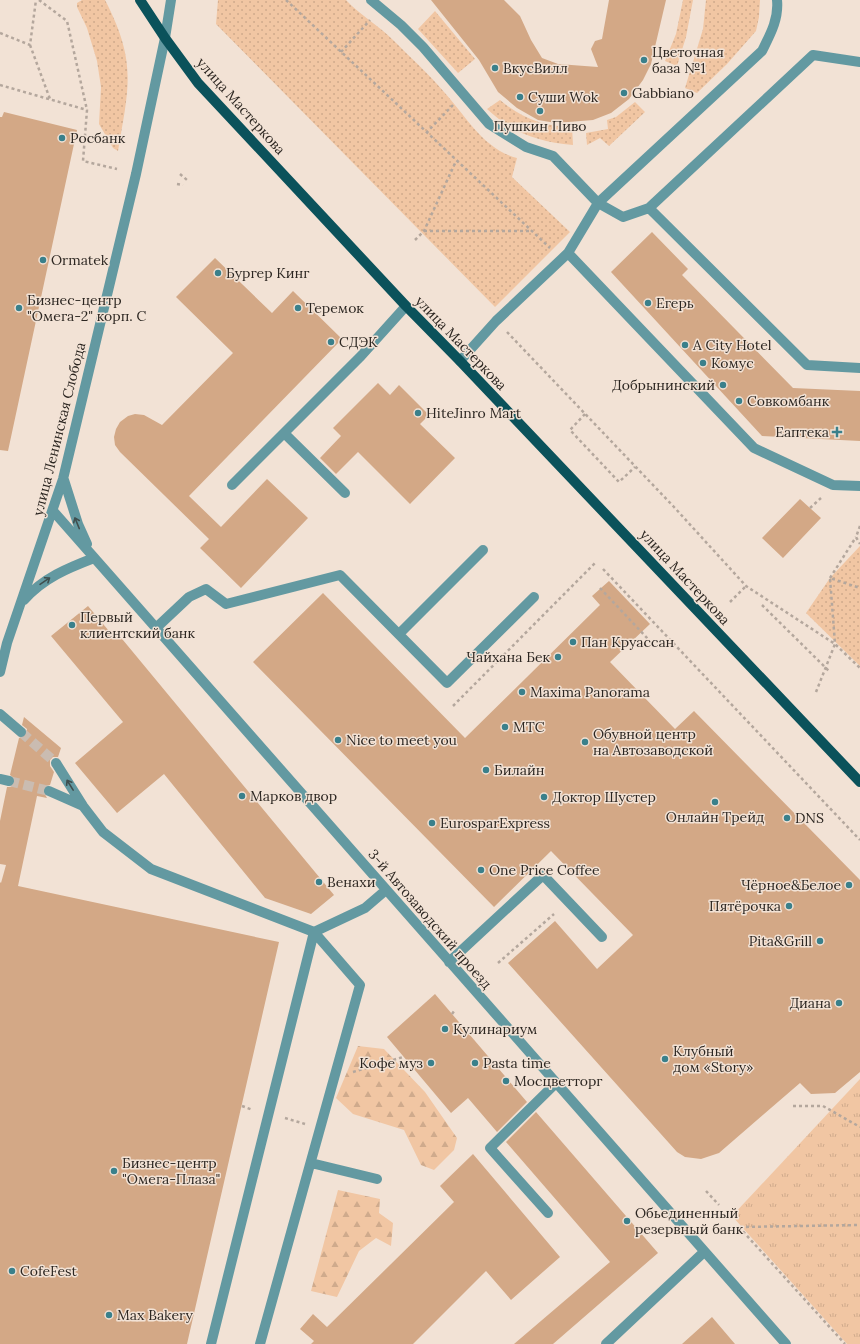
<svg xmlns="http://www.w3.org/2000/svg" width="860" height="1344" font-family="Lora,serif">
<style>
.grass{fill:url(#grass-dots)}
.forest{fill:url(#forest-firs)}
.park{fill:url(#park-tufts)}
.building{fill:#d3a886}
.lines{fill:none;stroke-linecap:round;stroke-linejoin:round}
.minor-tunnel{stroke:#cabcb1;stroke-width:10;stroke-dasharray:10 5;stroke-linecap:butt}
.path{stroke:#b4a79d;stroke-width:2.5;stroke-dasharray:3 3;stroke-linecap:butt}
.minor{stroke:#6399a1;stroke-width:10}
.major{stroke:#0b525b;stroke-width:10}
.oneway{stroke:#3f4e4e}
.poi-dot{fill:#3a808b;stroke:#f2e2d5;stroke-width:1.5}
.labels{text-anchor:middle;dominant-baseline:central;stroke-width:3;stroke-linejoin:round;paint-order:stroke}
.poi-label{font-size:14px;fill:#2c2621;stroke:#f2e2d5;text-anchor:start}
.street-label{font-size:14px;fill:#2c2621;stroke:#f2e2d5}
</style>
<defs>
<pattern id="grass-dots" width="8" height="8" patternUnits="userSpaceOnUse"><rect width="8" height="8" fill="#f1c6a3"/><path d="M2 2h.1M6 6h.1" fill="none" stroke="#cfaa8c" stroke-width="1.8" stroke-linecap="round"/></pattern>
<pattern id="forest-firs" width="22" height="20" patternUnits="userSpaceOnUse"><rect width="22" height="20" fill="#f1c6a3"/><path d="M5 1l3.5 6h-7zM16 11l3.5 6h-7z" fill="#cfaa8c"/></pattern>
<pattern id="park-tufts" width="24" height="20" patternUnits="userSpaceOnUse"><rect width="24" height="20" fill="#f1c6a3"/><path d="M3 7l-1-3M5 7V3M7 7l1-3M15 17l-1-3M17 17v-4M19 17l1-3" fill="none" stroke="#cfaa8c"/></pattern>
</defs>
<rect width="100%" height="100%" fill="#f2e2d5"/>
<!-- grass -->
<path class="grass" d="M82,0H105C137,62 129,86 118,151L113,148L99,124L101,87L97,61L87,28L77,7V3Z
M218,0H346C360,15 378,25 393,40C410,57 428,73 444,92C466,116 483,149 517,158L512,177L570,232L495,307L216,24Z
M683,0H693L686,37L677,66L665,61L676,34Z
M706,0H760L759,17L756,31L727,64L697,93L685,88L703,29Z
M435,11L475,59L458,73L418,29Z
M500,100C521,118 544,127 572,127L573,145C538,142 513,133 487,109Z
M635,102L645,112L609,146L600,138L587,145L586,133L608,129L607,120L616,117Z
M860,546V666L806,613L830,578Z"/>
<!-- forest -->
<path class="forest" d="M358,1046L384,1049L425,1092L457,1138L454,1150L434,1170L421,1165L404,1130L353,1114L336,1098Z
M338,1190L380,1199L379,1213L393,1223L391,1246L376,1238L359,1251L337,1297L311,1291Z"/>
<!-- park -->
<path class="park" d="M860,1079V1344H847L732,1216Z"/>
<!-- building -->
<path class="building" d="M431,0H504L520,16L531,40L542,58L558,64L598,67L591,49L595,41L602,39L609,0H666L651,64L643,80L629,99L611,113L593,120L556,123L538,120L517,108L498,92L479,60Z
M4,112L77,130L8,451L0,450V117H2Z
M652,232L688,269L682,275L793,388L860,391V441L762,436L611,272Z
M215,258L272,313L293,291L342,339L189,496L221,527L267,479L308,518L241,588L200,548L209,539L120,452L115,445L114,437L116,429L120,422L128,416L135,414L144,415L162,425L233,353L176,297Z
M378,383L390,395L399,385L429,415L420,424L455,458L410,504L358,452L336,474L320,458L341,436L333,428Z
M800,499L821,518L783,558L762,538Z
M609,581L650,624L610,662L675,729L694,711L860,880V1072L835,1093L811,1094L800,1083L719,1153L701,1159L685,1157L677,1152L508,963L555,921L597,969L633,935L551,851L494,907L253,662L323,593L465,738L600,605L592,596Z
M88,606L114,637L118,634L334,895L311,914L265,898L164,774L117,813L75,763L123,722L51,636Z
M24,717L61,748L58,757H53L50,760V766L54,772L50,785L45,786L43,791L47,798L37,796L18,886L279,942L187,1344H0V882L1,883L6,865L0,864V821L7,787H11L15,783V779L10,775L19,738H24L27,734V729L22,725Z
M435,994L527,1102L497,1132L468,1098L451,1113L387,1037Z
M536,1112L658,1253L553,1344H514L610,1262L506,1142Z
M473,1154L560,1257L511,1300L486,1271L413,1344H311L314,1341L300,1329L313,1314L327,1327L454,1202L440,1186Z
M712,1317L735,1344H682Z"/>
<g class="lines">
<!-- minor-tunnel -->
<path class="minor-tunnel" d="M21,732L56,763
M9,781L49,791"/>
<!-- path -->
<path class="path" d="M39,0L67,21L87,110L83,161L117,169
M286,0L550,248
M0,33L30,45L36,0
M30,45L50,99
M341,52L370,20
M0,85L87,110
M426,133L453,105
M180,174L187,180
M177,184L183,185
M424,231H530
M415,240L424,231L456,161
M507,332L674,507L746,586L835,644L860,668
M585,414L570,430L619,482L635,467
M810,508L821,498
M860,526L856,537L860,544
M603,569L860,840
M830,578L856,537
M600,588L648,639
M730,602L746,586
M762,605L830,672
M816,692L835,644L830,578L860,588
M453,706L596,562
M498,963L554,914
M452,1014L455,1010
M353,1072L403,1057
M242,1106L253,1110
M793,1106H823L860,1127
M285,1118L305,1124
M706,1191L719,1205
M739,1227L845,1344
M740,1227L860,1225"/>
<!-- minor -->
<path class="minor" d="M371,0L401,25L423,47L489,124L526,147L553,156L598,203L762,51C770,35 779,19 777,0
M649,208L807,365L860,368
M568,253L598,203L623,217L649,208L813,55L860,62
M460,361L496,321L568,253L754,448L833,485L860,486
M284,433L345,493
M64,480L78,524L87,544
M232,485L361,356L406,306
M54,512L786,1344
M24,600C43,578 68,568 94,558
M156,628L189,597L206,589L226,604L340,575L447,683L534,597
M399,634L483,550
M0,672L7,643L63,479L136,174L165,38L171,0
M0,714L21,732
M56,763L83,806L103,832L151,869L314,932L211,1344
M0,779L9,781
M49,791L83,806
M449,962L543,875L602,937
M311,1163L377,1179
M548,1213L490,1148L555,1084
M260,1344L360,985L314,932L365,908L386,890
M606,1344L704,1252"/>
<!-- major -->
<path class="major" d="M140,0L165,38L198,83L406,306L460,361L860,782"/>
</g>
<!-- one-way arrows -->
<defs><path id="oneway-shaft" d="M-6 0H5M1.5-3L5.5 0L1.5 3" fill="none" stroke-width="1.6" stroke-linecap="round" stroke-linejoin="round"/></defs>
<g class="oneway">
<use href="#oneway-shaft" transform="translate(77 523) rotate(-112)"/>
<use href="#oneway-shaft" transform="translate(45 581) rotate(-34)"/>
<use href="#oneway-shaft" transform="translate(70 785) rotate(-122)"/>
</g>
<!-- markers -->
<g class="poi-dot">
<circle cx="644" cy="60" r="4"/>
<circle cx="495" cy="68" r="4"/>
<circle cx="624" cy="93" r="4"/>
<circle cx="520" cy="97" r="4"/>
<circle cx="540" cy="111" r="4"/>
<circle cx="62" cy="138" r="4"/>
<circle cx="43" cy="260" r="4"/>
<circle cx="218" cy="273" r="4"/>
<circle cx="648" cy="303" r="4"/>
<circle cx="19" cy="308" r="4"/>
<circle cx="298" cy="308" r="4"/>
<circle cx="331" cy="342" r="4"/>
<circle cx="685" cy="345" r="4"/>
<circle cx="703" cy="363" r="4"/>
<circle cx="723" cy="385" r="4"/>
<circle cx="739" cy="401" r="4"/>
<circle cx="418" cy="413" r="4"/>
<path d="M835 426h4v4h4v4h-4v4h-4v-4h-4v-4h4z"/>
<circle cx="72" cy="625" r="4"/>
<circle cx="573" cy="642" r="4"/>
<circle cx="558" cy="657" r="4"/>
<circle cx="522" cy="692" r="4"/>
<circle cx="505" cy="727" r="4"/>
<circle cx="338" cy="740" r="4"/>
<circle cx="585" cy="742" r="4"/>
<circle cx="486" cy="770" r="4"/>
<circle cx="242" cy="796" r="4"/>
<circle cx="544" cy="797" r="4"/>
<circle cx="715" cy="802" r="4"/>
<circle cx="787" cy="818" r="4"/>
<circle cx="432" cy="823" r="4"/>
<circle cx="481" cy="870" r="4"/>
<circle cx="319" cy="882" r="4"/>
<circle cx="849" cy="885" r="4"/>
<circle cx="789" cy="906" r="4"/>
<circle cx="820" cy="941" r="4"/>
<circle cx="839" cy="1003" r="4"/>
<circle cx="445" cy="1029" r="4"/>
<circle cx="665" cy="1059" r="4"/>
<circle cx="431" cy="1063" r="4"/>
<circle cx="475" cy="1063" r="4"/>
<circle cx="506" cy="1081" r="4"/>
<circle cx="114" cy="1171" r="4"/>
<circle cx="627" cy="1221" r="4"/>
<circle cx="12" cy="1271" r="4"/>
<circle cx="109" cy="1315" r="4"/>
</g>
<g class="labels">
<!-- poi labels -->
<g class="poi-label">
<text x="652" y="52">Цветочная<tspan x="652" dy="16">база №1</tspan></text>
<text x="503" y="68">ВкусВилл</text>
<text x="632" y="93">Gabbiano</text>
<text x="528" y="97">Суши Wok</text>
<text x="540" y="126" text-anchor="middle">Пушкин Пиво</text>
<text x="70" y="138">Росбанк</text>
<text x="51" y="260">Ormatek</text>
<text x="226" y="273">Бургер Кинг</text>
<text x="27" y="300">Бизнес-центр<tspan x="27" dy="16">"Омега-2" корп. C</tspan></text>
<text x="656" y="303">Егерь</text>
<text x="306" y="308">Теремок</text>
<text x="339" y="342">СДЭК</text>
<text x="693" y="345">A City Hotel</text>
<text x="711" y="363">Комус</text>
<text x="715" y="385" text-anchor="end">Добрынинский</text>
<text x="747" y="401">Совкомбанк</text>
<text x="426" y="413">HiteJinro Mart</text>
<text x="829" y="432" text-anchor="end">Еаптека</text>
<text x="80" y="617">Первый<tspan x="80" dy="16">клиентский банк</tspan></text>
<text x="581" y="642">Пан Круассан</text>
<text x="550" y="657" text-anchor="end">Чайхана Бек</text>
<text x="530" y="692">Maxima Panorama</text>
<text x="513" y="727">МТС</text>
<text x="593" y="734">Обувной центр<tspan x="593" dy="16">на Автозаводской</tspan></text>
<text x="346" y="740">Nice to meet you</text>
<text x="494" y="770">Билайн</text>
<text x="250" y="796">Марков двор</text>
<text x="552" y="797">Доктор Шустер</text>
<text x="715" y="817" text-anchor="middle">Онлайн Трейд</text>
<text x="795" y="818">DNS</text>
<text x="440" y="823">EurosparExpress</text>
<text x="489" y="870">One Price Coffee</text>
<text x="327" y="882">Венахи</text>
<text x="841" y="885" text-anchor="end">Чёрное&amp;Белое</text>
<text x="781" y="906" text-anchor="end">Пятёрочка</text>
<text x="812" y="941" text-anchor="end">Pita&amp;Grill</text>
<text x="831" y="1003" text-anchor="end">Диана</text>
<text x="453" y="1029">Кулинариум</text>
<text x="673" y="1051">Клубный<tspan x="673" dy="16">дом «Story»</tspan></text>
<text x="423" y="1063" text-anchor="end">Кофе муз</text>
<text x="483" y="1063">Pasta time</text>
<text x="514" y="1081">Мосцветторг</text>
<text x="122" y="1163">Бизнес-центр<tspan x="122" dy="16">"Омега-Плаза"</tspan></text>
<text x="635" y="1213">Обьединенный<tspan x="635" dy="16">резервный банк</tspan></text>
<text x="20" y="1271">CofeFest</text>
<text x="117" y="1315">Max Bakery</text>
</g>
<!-- street labels -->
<g class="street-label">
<text transform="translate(241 106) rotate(48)">улица Мастеркова</text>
<text transform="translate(461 343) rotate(46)">улица Мастеркова</text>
<text transform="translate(59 429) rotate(-76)">улица Ленинская Слобода</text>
<text transform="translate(685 577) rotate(47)">улица Мастеркова</text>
<text transform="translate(430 919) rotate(49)">3-й Автозаводский проезд</text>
</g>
</g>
</svg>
